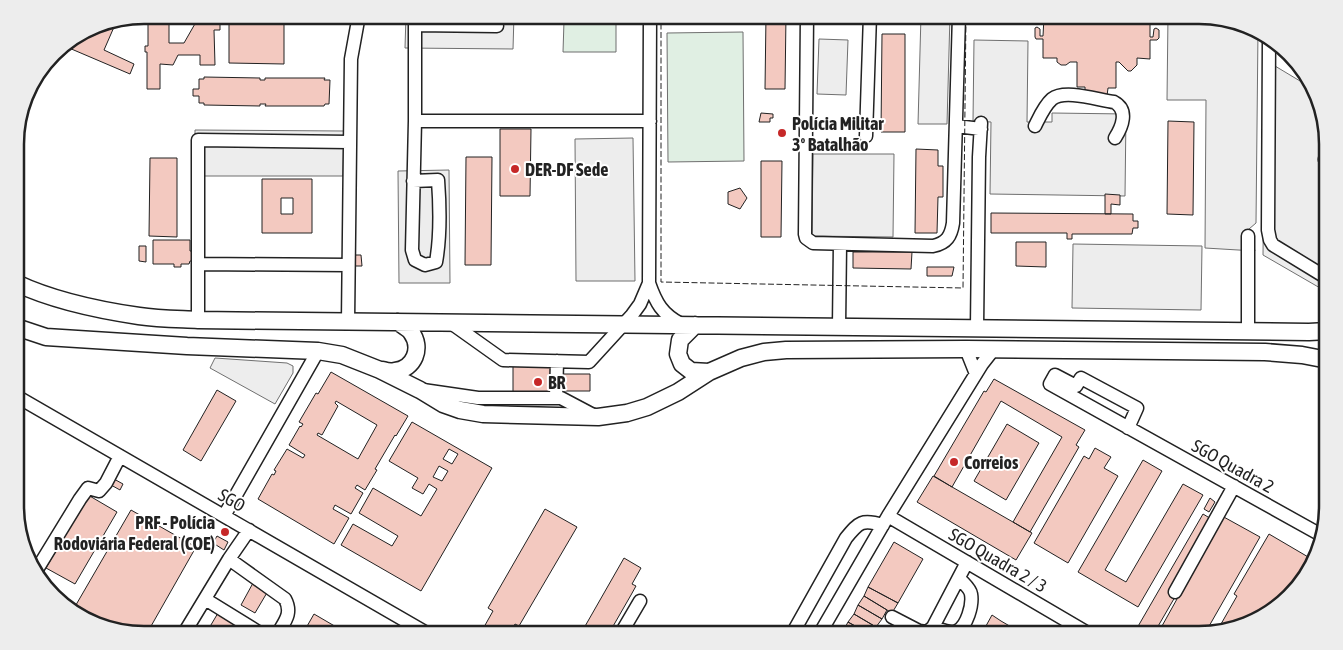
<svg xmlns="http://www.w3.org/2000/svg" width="1343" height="650" font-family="'Asap Condensed',sans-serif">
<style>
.green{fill:#e0efe3;stroke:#6f6f6f}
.parking{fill:#ededed;stroke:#6f6f6f}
.building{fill:#f3c9c0;stroke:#222;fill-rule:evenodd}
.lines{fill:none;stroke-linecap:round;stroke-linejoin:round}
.minor-casing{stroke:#222;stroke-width:15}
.major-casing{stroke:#222;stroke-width:19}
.minor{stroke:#fff;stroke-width:12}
.major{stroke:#fff;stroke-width:16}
.fence{stroke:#222;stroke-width:1;stroke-dasharray:6 2.5;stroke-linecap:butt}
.poi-dot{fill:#c62828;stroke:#fff;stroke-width:2}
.labels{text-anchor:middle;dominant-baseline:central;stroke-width:4;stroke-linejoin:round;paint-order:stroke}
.poi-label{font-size:18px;font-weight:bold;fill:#222;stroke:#fff;text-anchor:start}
.street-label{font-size:18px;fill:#222;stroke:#fff}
.rim{fill:none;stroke:#222;stroke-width:2.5}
</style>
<rect width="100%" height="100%" fill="#fff"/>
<!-- green -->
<path class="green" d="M564,21H616V52H563Z
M743,32L744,161L668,162L667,33Z"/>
<!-- parking -->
<path class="parking" d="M406,15H514L513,49L405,48Z
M921,15H950L947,124H918Z
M1168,15H1199L1256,28L1258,30L1256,223L1249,229L1255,251L1205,248L1206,100H1167Z
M819,39L848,40L846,95L817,94Z
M974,40L1028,41L1027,122H1052V113L1126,114L1125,196L990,194L991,122L973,121Z
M1265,60L1310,87L1327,128L1321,150L1327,153V292L1263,255Z
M195,130L344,131L343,176H195Z
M633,138L635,281H576L575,139Z
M813,154H894L893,237L812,236Z
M449,170L450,283H399L398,171Z
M1073,244L1202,246L1201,310L1072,308Z
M215,358L287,363L293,366V373L275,404L210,368Z"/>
<!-- building -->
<path class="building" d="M148,15H169V43H184L200,15H214V24H220V30H214L215,65H200V55H178L173,65L160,64V89H147V52H145V46H148Z
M766,15H786L785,89H765Z
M1069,15H1125L1124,18H1150V37H1153L1154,29L1156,28L1159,30V38L1157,40H1150V59L1137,58V65L1131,71H1128L1119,62H1116V88H1108L1107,96H1085V87H1077V62H1070L1066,65H1061L1057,62V58H1043V39H1036L1035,37V28L1037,27L1040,29V36H1043L1044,17H1069Z
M229,21L284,22V64L229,63Z
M104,23L114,27L104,50L134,64L130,74L62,45L95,25Z
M882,34H905V132H881Z
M47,62L35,91L28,87Z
M204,77L260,78V80H265V78H325L324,80H330L329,104H325L324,106H265L266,104H260V106L204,105V103H199V96H193V89H199V79H204Z
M761,113L773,114V118H770V122H759Z
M1168,121L1194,122L1193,215L1167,214Z
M500,129H531L530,196H500Z
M916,149L938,150V166H943V197H938L937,233H915Z
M466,157H492L491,265H465Z
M150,158H177V237L149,236Z
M761,161H782L781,237H761Z
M262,179H312V233H262ZM281,198H293V214H281Z
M740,188L747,198L740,209L728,204V192Z
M1105,194L1120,195V205L1111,204V214H1105Z
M991,213L1133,214V221H1138V228H1133L1132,234H1072V239H1067V233H991Z
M153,240H190V251H192V261H190L189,264H181V267H174V264H153Z
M1016,242H1046V267L1016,266Z
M139,246H146V262L139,261Z
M853,252H912L911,269L853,268Z
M354,255H361L362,266H354Z
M927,267H954L952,276H927Z
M513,366H552L553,393H513Z
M331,372L408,416L396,436L395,435L375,469L377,470L365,490L357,485L355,488L363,493L351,514L335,505L333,509L349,518L334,544L258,499L272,474L274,475L276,471L274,470L287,449L303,458L305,455L289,445L300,426L301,427L303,424L299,422L316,393L318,394ZM336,401L377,425L358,459L317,435L318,433L322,435L338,406L335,403Z
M562,374H590V391H562Z
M994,379L1085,430L1076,445L1079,447L1030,532L1013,522L1062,437L1001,401L952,487L934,476L984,391L986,392Z
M217,390L236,401L201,461L183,450Z
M412,422L492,468L421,591L341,545L353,524L392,546L398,536L359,513L373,488L421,516L437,489L429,484L423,494L412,488L418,478L389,461ZM449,449L458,454L452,464L443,459ZM439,466L448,471L442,481L433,477Z
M1007,424L1039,443L1006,500L974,481Z
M1095,448L1111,457L1104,468L1118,476L1068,563L1034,543L1084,456L1089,459Z
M1143,460L1162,471L1105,570L1126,582L1183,484L1203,495L1138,607L1078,572Z
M933,476L1032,533L1016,560L917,502Z
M114,479L123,484L120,490L111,485Z
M88,495L117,512L75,584L46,568Z
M1210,498L1215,502L1209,512L1204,509Z
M545,509L577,527L519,626L515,624L509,635H497L484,627L493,611L488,608Z
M131,510L196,547L146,635L87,622L73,610Z
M1203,514L1213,520L1170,594L1177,599L1157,635H1133Z
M1222,516L1260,537L1204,635H1164L1158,631L1157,628Z
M1269,534L1315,561V563L1271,613L1217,631L1237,596L1234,594Z
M217,536L228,542L224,550L213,543Z
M894,542L923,559L898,603L868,587Z
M624,558L641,568L632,584L636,586L631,595L608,635H580Z
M253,583L268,591L255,613L241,605Z
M868,587L898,603L892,613L864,596Z
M864,596L887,610L882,619L858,605Z
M858,605L882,619L876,627L854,614Z
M218,613L256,635H205Z
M314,614L338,628L334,635H302Z
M854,614L876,627L872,635L848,622Z
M992,615L1001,621L1025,635H981Z
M848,622L853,625L870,635H841Z"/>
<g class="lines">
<defs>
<path id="minor" d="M650,15L649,283C656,303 662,314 681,324
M807,15L805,234L806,238L813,243L933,246C947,243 951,236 953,223L959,15
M1269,39L1268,230L1270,240L1273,245L1327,278
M415,121V25L497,26
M956,126L981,129
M1035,126C1039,118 1044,106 1052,99C1065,89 1098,100 1114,102C1129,110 1122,127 1115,138
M866,136L870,15
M1327,151L1325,159L1327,160
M413,181L438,180C440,207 441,234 436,262L425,265L415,260L412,250L415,121H650
M1248,236V331
M198,264L348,265
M198,320V140L349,142
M348,322L351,59L359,15
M451,323L503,360L589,362L632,315L640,304L649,283
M839,327L840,244
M977,328L979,157L981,123
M966,349L976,374
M423,390L478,398H561L595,416
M16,396L430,635
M556,398L557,361
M1128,428L1137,408L1081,378L1076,386L1055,375L1050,384L1321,535
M224,516L318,351
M888,516L1091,635
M229,559L285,599C293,614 284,622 277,635
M36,571L80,499L88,488L99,491L106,483L120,456
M1175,592L1234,486
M205,599L263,635
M892,617L919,631L927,632L933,627L967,562
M933,627C940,629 950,634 957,631C967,626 973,605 971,594C970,588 963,583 959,578
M183,635L229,559L249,530
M620,635L640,601
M793,635L795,629L846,538C859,522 862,519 883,525
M819,635L888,516L982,364L993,350"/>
<path id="major" d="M16,283C54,301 98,310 139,316C159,319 179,319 198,320L1309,332L1327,331
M695,325L680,340L678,354L682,364L691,371L709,372
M16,327L46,337L187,346L318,351L342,355L380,370L420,390L443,404L460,410L483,414L598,417L627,413L647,407L678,392L709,372L741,358L764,352L786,350L966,349L1265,352L1302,355L1328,360
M383,370C386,371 391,372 395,371C414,369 423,348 411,332C408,328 402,325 398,322"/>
</defs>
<!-- minor casing -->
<use href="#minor" class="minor-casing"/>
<!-- major casing -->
<use href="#major" class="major-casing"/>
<!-- minor -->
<use href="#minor" class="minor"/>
<!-- major -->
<use href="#major" class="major"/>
<!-- fence -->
<path class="fence" d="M661,15V282L963,288L966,15"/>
</g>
<!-- markers -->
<g class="poi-dot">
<circle cx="782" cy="133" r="5"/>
<circle cx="515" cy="169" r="5"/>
<circle cx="538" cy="382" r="5"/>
<circle cx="954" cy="462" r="5"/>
<circle cx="225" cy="532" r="5"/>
</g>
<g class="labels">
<!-- poi labels -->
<g class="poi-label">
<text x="792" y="123">Polícia Militar<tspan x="792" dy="21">3º Batalhão</tspan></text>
<text x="525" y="169">DER-DF Sede</text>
<text x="548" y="382">BR</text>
<text x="964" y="462">Correios</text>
<text x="215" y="522" text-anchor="end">PRF - Polícia<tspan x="215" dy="21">Rodoviária Federal (COE)</tspan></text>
</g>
<!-- street labels -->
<g class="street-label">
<text transform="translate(1233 466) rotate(29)">SGO Quadra 2</text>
<text transform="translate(232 500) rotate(30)">SGO</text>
<text transform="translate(998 560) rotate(30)">SGO Quadra 2 / 3</text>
</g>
</g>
<!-- crop -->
<path d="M0 0H1343V650H0ZM144 24H1199A120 120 0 0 1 1319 144V506A120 120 0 0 1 1199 626H144A120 120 0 0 1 24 506V144A120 120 0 0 1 144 24Z" fill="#ededed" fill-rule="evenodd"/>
<path class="rim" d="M144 24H1199A120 120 0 0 1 1319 144V506A120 120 0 0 1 1199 626H144A120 120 0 0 1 24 506V144A120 120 0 0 1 144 24Z"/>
</svg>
